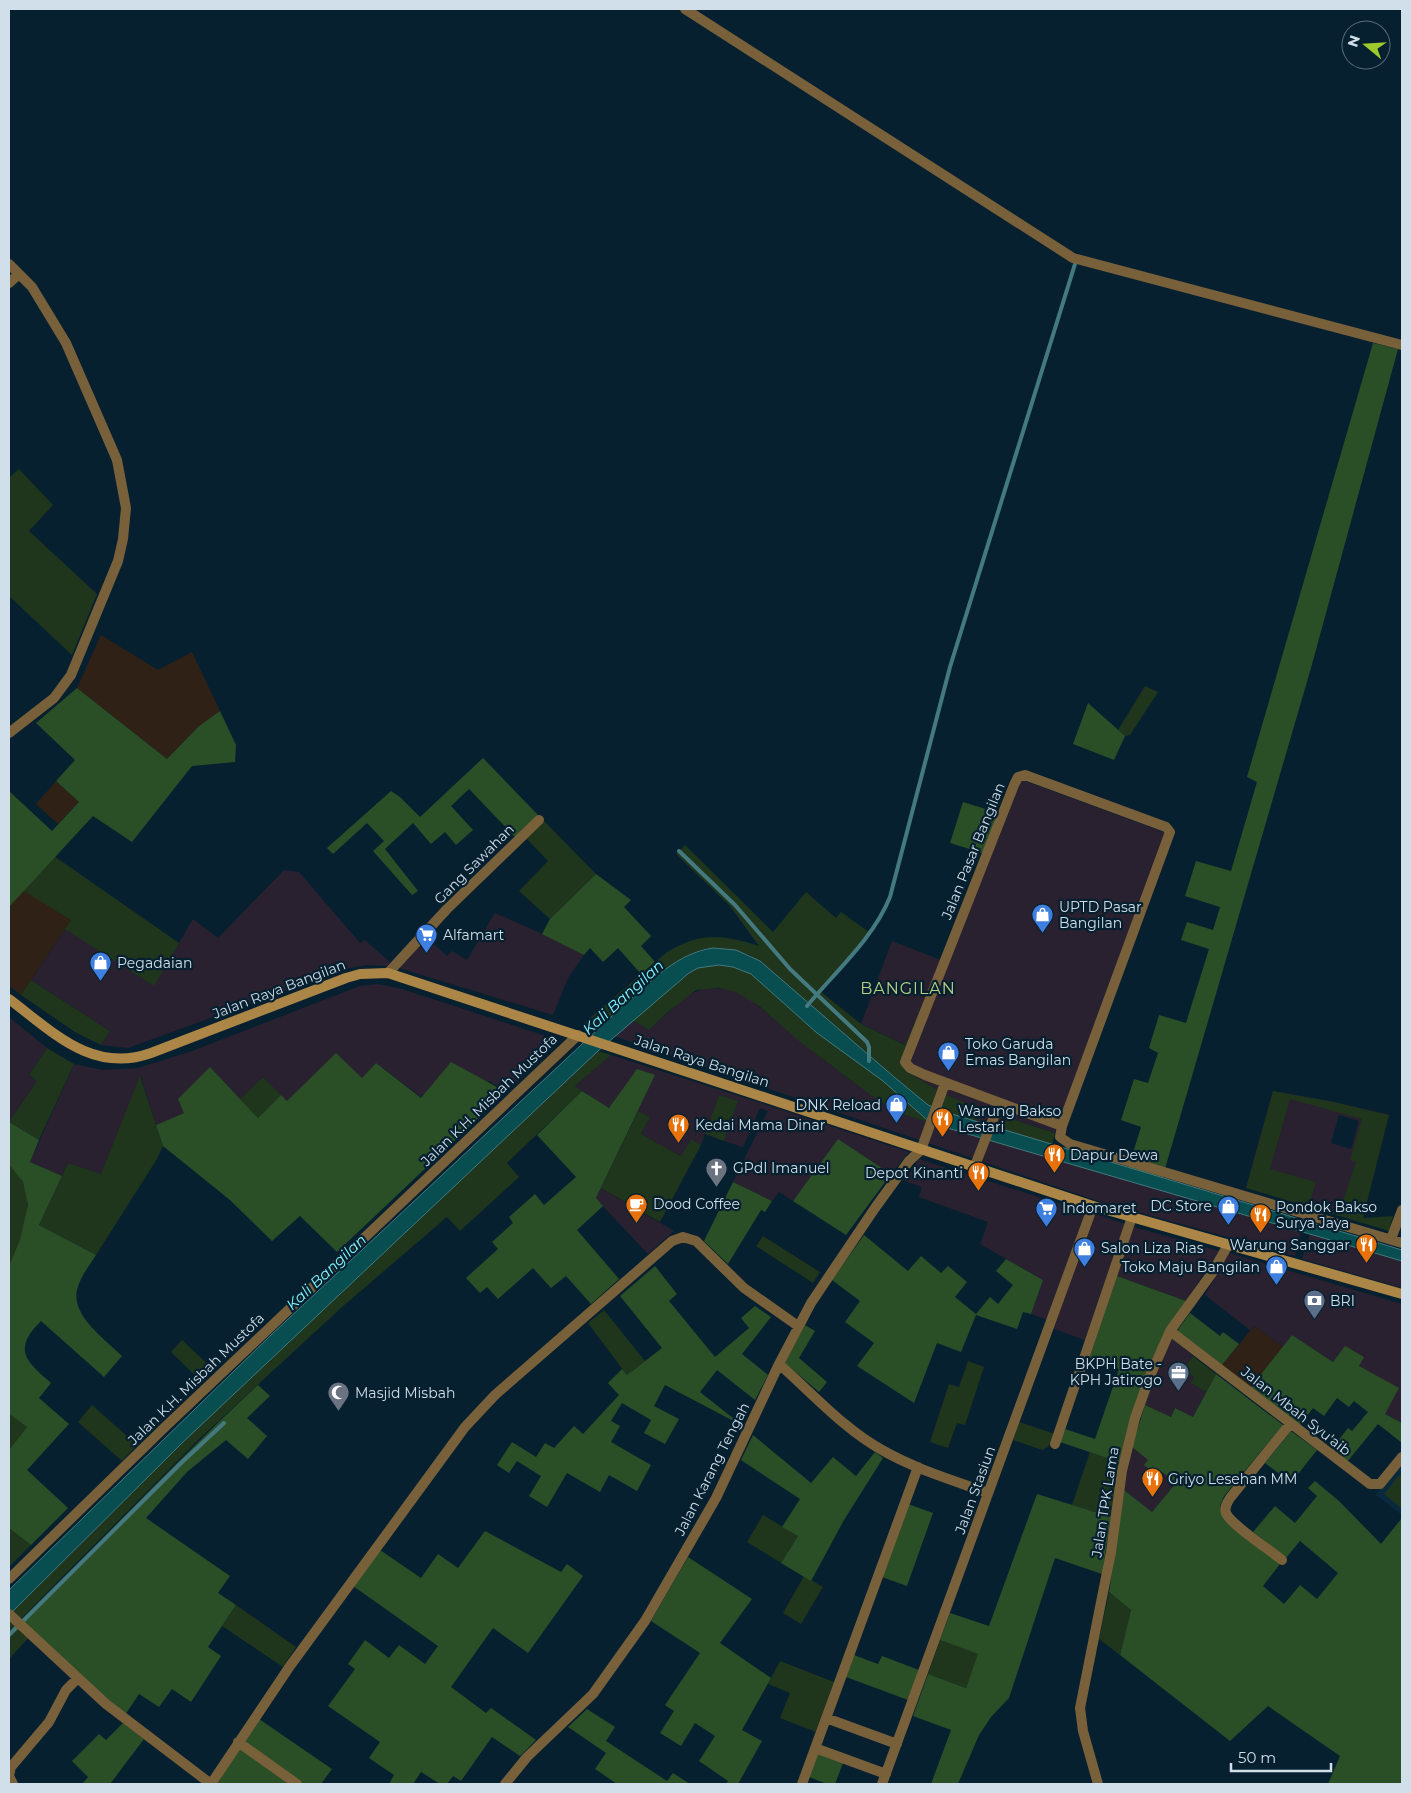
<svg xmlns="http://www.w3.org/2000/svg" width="1411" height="1793" font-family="Montserrat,sans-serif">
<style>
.commercial{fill:#29212f;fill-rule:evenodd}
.industrial{fill:#2f2115}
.built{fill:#092a3e}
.green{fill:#1f351c;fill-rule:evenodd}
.forest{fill:#2a4f26}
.water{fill:#084e51;stroke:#447a7f}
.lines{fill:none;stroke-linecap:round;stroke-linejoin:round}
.stream{stroke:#447a7f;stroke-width:4}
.minor{stroke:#78603a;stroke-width:10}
.secondary{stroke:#ac8646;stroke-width:10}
.labels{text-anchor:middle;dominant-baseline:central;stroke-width:4.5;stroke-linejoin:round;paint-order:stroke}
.street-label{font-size:14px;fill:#d1dfea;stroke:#072030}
.poi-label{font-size:14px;fill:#d1dfea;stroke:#072030;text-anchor:start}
.water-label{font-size:15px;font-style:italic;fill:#7ff7fc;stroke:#072030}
.quarter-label{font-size:16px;letter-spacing:1px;fill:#b6d087;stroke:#072030}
</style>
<rect width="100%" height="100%" fill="#072030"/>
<!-- commercial -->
<path class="commercial" d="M1020,779L1166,833L1055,1133L1009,1118L999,1129L978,1123L974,1113L906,1071Z
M284,870L299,872L360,943L365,940L390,962L387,966L366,965L345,969L128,1048L101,1045L110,1031L31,980L94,886L179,943L193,919L218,938Z
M495,913L563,943L584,955L568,978L553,1015L399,968L426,937L447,956L452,951L467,960Z
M892,941L941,960L906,1045L861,1024Z
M378,984L402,989L552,1038L534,1066L506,1092L489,1081L422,1098L376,1063L362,1078L287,1102L263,1077L240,1099L210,1067L184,1113L156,1125L141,1077L101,1174L68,1163L62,1176L30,1162L74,1064L103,1070L138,1068L192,1051L360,986Z
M706,988L728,989L746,996L832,1066L873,1097L902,1114L1301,1232L1295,1256L1095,1200L614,1036L632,1020L649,1030L687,995Z
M9,1017L47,1048L29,1075L37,1081L9,1122Z
M611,1055L773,1107L909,1152L891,1174L838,1139L793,1201L779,1192L772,1201L733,1182L768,1111L760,1108L743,1147L724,1141L738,1101L719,1095L701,1145L691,1139L681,1156L641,1134L650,1117L638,1111L655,1075L608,1108L575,1086Z
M1273,1091L1334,1102L1389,1115L1339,1213L1246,1188ZM1339,1115L1359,1121L1351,1149L1331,1143Z
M919,1159L1086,1212L1048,1320L1031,1314L1043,1280L980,1244L988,1222L919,1197L922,1187L905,1181Z
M601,1188L674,1231L648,1254L596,1199Z
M1093,1213L1128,1225L1087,1341L1052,1328Z
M1134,1227L1219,1251L1186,1301L1117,1276Z
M1310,1234L1402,1261V1288L1302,1259Z
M1229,1253L1402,1304V1423L1385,1414L1358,1366L1363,1357L1333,1362L1292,1335L1283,1347L1254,1326L1250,1330L1205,1295Z
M1172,1339L1193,1356L1182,1370L1194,1377L1192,1383L1206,1392L1193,1417L1175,1408L1171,1417L1145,1405L1160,1362Z
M1132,1447L1148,1460L1159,1476L1162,1471L1176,1483L1152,1512L1124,1490Z"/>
<!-- industrial -->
<path class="industrial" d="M101,635L158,670L192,652L220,711L199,726L167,759L77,688Z
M56,781L79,802L58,824L36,804Z
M54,856L94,886L21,995L9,986V907Z
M1254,1326L1283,1347L1251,1387L1222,1365Z"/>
<!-- built -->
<path class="built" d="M1402,1462V1515L1376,1495Z"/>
<!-- green -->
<path class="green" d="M19,469L53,505L29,531L97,594L72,655L9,596V478Z
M1145,686L1158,692L1130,735L1125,736L1118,730Z
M544,821L596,874L550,919L519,891L548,861L526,838Z
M685,845L773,932L806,892L836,918L841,912L869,932L820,991L861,1024L905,1045L941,960L906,1071L946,1095L973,1106L978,1123L928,1105L750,955C738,953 725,948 712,948C679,948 622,1006 598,1029L583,1024L667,952C701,932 722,934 759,946L730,906L676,854Z
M54,856L179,943L154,986L65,929L71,920L22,890Z
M719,965L733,967L751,974L817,1033L883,1081L926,1119L937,1125L902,1114L873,1097L799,1041L759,1006L736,992L719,988L696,990L669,1011L649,1030L632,1020L689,973L698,968Z
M31,980L110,1031L101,1045L75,1032L21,995Z
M47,1048L74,1064L39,1140L9,1122L37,1081L29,1075Z
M598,1051L611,1055L575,1086L582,1091L507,1163L519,1177L460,1231L447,1217L342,1307L199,1439L20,1620L33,1633L9,1659V1615L182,1443Z
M140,1076L163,1146L157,1159L96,1255L39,1225L68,1163L101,1174Z
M263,1077L281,1095L258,1118L240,1099Z
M1273,1091L1334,1102L1389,1115L1363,1218L1393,1216L1389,1231L1246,1188ZM1290,1099L1362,1119L1350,1160L1356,1162L1339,1213L1309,1205L1316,1182L1270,1169Z
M719,1095L738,1101L724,1141L705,1134Z
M638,1111L650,1117L641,1134L681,1156L691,1139L701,1145L660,1222L601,1188Z
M1009,1118L1055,1133L1052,1145L999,1129Z
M9,1164C40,1191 27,1234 9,1266Z
M763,1236L820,1272L813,1283L756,1246Z
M604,1310L645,1361L627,1375L588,1323Z
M182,1340L213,1369L201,1381L171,1352Z
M1193,1356L1216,1374L1206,1392L1191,1383L1194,1377L1182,1370Z
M968,1361L984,1367L965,1425L957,1423L948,1448L930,1442L949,1384L959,1387Z
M92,1405L137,1445L122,1461L78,1422Z
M9,1414L27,1427L9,1450Z
M1019,1422L1055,1434L1048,1447L1042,1450L1013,1440Z
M1090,1452L1119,1462L1111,1517L1072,1505Z
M1399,1475L1402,1477V1509L1384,1494Z
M763,1515L798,1536L781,1563L747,1542Z
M9,1528L31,1545L9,1567Z
M804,1576L823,1587L801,1624L783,1613Z
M1109,1592L1131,1610L1120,1655L1099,1639Z
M236,1605L296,1647L283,1667L222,1626Z
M940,1640L979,1654L966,1688L928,1674Z
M780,1661L834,1682L816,1732L780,1718L790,1693L768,1684Z"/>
<!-- forest -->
<path class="forest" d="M1373,343L1398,349L1311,668L1162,1179L1128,1169L1141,1127L1121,1120L1134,1079L1148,1083L1158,1053L1149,1048L1159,1015L1186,1023L1209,949L1181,940L1187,922L1213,930L1220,907L1185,896L1196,861L1231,871L1257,782L1247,777Z
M77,688L167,759L199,726L220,711L236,745L235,762L192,766L132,842L93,816L9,907V791L52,831L79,802L56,781L75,760L36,723Z
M1088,703L1125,736L1114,760L1073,744Z
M483,758L538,815L515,837L469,789L451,806L473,830L456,845L445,832L431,844L413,823L385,849L418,891L412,895L373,851L384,841L367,823L333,854L327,848L391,791L400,797L420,817Z
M963,802L1005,815L989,855L950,843Z
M596,874L631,900L624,907L651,936L641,946L655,962L641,974L618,948L603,962L590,948L584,955L542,934L550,919Z
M336,1053L362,1078L376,1063L421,1098L451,1062L506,1092L337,1252L300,1216L272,1241L230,1200L163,1146L156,1125L184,1113L178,1099L210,1067L258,1118L281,1095L287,1101Z
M637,1069L655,1075L596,1198L603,1206L577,1230L619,1279L591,1304L566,1276L551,1288L533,1268L498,1299L487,1287L480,1293L466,1278L498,1249L492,1242L513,1223L509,1217L535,1194L544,1205L576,1177L537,1135L582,1091L609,1108Z
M9,1122L39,1140L30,1162L62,1176L39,1225L96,1255C89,1266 80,1277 77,1290C71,1316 106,1340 122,1356L104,1377L41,1321C12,1350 26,1361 51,1383L39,1398L69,1424L27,1470L68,1508L31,1545L9,1528V1450L27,1427L9,1414V1266L20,1240L28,1205L23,1182L9,1164Z
M838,1139L891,1174L846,1235L793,1201Z
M733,1182L772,1201L765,1212L761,1210L728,1264L704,1241Z
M864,1235L908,1271L921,1256L941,1273L948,1266L967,1282L955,1297L976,1314L990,1297L998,1304L1013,1285L996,1271L1006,1259L1043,1280L1031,1314L1023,1312L1017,1329L976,1315L961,1352L937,1343L914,1403L857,1366L874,1343L845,1322L860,1301L832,1280Z
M655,1266L677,1294L669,1301L715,1357L749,1328L741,1318L755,1306L771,1317L742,1354L768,1375L755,1400L717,1370L700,1392L743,1426L665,1385L654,1406L679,1419L665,1444L644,1433L651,1420L622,1403L611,1421L620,1426L611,1442L651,1465L637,1491L609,1475L600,1492L567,1473L547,1507L529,1496L541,1476L517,1461L509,1473L497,1465L512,1442L536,1457L545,1443L554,1448L574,1426L583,1434L619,1395L608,1383L622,1369L627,1375L662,1348L620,1296Z
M1117,1276L1186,1301L1163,1336L1152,1359L1119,1462L1060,1442L1065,1429L1095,1439L1119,1369L1089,1359Z
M1190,1313L1220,1336L1223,1332L1239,1344L1222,1365L1177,1331Z
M805,1325L815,1331L799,1358L827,1382L819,1392L785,1363Z
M1292,1335L1333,1362L1345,1346L1364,1357L1359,1366L1399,1388L1385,1414L1402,1423V1443L1378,1424L1347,1462L1331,1450L1348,1428L1352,1431L1368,1412L1354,1401L1349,1407L1337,1398L1324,1416L1313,1408L1300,1425L1251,1387Z
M1216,1374L1283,1425L1224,1496L1220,1506L1222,1515L1280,1564L1263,1586L1284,1604L1300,1585L1317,1599L1338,1573L1300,1541L1286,1558L1253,1532L1275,1506L1295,1523L1317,1496L1308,1488L1315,1481L1339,1501L1381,1544L1402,1518V1784H1328L1340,1756L1268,1706L1230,1741L1120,1655L1131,1610L1109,1592L1124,1490L1152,1512L1176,1483L1162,1472L1158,1476L1144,1465L1148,1460L1132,1447L1145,1405L1171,1417L1175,1408L1193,1417Z
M258,1385L270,1396L247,1418L267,1436L248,1459L226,1440L187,1472L146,1518L230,1576L218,1593L236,1605L208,1647L221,1656L191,1702L172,1689L159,1707L139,1694L125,1715L20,1621C100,1543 176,1461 258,1385Z
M1291,1431L1317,1450L1291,1483L1265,1463Z
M753,1435L811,1483L833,1457L856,1476L875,1452L883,1458L844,1520L811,1581L781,1563L798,1536L782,1527L800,1499L741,1460Z
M1037,1494L1111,1517L1102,1574L1055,1558L1009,1698L991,1717L979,1735L958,1784H931L951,1730L913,1716L928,1674L966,1688L978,1654L940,1640L950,1613L989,1626Z
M908,1504L933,1513L907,1586L882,1577Z
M485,1531L561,1572L567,1564L583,1576L528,1653L493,1628L451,1687L486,1713L491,1708L536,1740L520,1756L492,1737L461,1781L453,1776L447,1784H440L421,1772L413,1784H389L394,1775L369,1758L380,1742L328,1706L355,1669L348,1664L365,1640L389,1658L399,1645L425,1664L438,1646L353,1586L380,1550L421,1578L438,1554L458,1568Z
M688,1557L752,1599L720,1643L771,1678L742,1730L762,1741L738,1784H726L728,1781L699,1761L715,1736L695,1723L681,1746L660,1733L674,1711L665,1705L700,1653L651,1621Z
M854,1655L878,1664L882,1656L919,1670L908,1700L846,1677Z
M587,1709L615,1727L606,1741L667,1781L673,1773L690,1784H617L595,1769L606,1753L568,1727Z
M259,1719L332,1769L321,1784H303L243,1741Z
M123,1723L144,1739L110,1784H82L88,1777L72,1761L99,1734L106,1740Z
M240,1748L290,1784H217Z
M817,1754L843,1763L835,1784H827L809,1777Z"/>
<!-- water -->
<path class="water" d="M713,948L736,950L760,961L893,1076L928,1105L942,1111L1402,1250V1261L937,1125L926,1119L883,1081L817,1033L751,974L733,967L719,965L698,968L689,973L598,1051L182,1443L9,1615V1590L271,1335L626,1003C652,981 677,953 713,948Z"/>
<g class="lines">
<!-- stream -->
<path class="stream" d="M679,851L735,905L790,969L867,1042L869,1047V1061
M807,1006C835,972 873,939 890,897L950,667L1075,264
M9,1635L180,1464L224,1423"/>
<!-- minor -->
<path class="minor" d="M685,9L1073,258L1402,345
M9,264L32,287L66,343L117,460L126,508L123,539L118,561L71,675L54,698L9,733
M9,283L19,274
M1025,775L1166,827L1170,832L1062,1126L925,1075L910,1068L905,1062L1014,785L1018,777Z
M388,973L447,909L539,820
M1062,1126L1060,1137L1070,1144L1402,1243
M974,1168L994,1117
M1391,1239L1402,1210
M1170,1331L1370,1484H1380L1402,1457
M779,1364C812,1393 844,1429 882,1450C915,1469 953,1480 988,1493
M1055,1444L1132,1217
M1282,1560C1270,1550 1231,1525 1226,1513C1224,1507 1227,1503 1230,1498L1290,1424
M9,1579L165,1427L578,1035
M9,1614L106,1704L211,1784
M826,1718L897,1744
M238,1742L297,1784
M815,1748L886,1774
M13,1784L9,1776L11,1767L49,1722L66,1690L77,1679
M211,1784L290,1666L465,1427L495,1395L672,1241L683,1237L696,1241L744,1288L798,1326
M505,1784L527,1757L593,1694L645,1621L716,1498L779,1364L811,1303L875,1208L909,1161L921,1150L945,1083
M802,1784L918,1467
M882,1784L1093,1206
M1098,1784L1083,1731L1080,1708L1111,1552L1122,1471L1135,1418L1150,1376L1170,1331L1212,1273L1228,1245"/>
<!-- secondary -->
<path class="secondary" d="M9,999C53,1032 92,1074 151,1053L346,978L360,974L388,973L1093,1206L1402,1294"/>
</g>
<!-- icons -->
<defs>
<symbol id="shop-pin" viewBox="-11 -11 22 30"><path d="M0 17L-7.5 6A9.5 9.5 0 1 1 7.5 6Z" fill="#3f7fe0" stroke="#072030"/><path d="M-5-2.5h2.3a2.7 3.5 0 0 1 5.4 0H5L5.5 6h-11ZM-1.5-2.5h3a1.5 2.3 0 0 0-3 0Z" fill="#fff"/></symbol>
<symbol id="supermarket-pin" viewBox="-11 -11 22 30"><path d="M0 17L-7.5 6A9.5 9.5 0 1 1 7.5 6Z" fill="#3f7fe0" stroke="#072030"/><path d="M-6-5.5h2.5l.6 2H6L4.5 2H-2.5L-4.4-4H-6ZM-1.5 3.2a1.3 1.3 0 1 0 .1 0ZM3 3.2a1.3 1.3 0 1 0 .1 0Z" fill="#fff"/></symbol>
<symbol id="restaurant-pin" viewBox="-11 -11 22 30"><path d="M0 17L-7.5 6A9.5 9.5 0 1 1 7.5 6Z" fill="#e8710a" stroke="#072030"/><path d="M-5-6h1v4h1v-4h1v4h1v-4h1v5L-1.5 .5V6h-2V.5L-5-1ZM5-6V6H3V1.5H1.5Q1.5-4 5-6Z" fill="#fff"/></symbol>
<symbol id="church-pin" viewBox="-11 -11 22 30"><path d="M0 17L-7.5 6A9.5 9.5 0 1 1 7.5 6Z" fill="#6b7280" stroke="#072030"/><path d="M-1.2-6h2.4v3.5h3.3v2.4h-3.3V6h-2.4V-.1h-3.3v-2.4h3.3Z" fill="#fff"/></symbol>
<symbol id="cafe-pin" viewBox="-11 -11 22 30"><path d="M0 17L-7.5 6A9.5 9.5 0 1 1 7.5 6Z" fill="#e8710a" stroke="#072030"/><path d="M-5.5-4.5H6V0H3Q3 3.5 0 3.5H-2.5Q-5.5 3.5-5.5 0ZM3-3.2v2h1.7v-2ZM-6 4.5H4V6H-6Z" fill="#fff"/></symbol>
<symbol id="bank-pin" viewBox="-11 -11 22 30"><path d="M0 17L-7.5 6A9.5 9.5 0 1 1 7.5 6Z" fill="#5c6f8a" stroke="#072030"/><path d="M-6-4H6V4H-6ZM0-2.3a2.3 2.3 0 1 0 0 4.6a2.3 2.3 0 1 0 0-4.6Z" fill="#fff"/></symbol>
<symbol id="office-pin" viewBox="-11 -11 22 30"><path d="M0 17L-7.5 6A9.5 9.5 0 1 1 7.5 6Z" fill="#5c6f8a" stroke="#072030"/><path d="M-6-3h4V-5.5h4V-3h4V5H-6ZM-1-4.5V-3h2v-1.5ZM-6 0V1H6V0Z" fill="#fff"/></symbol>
<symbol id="mosque-pin" viewBox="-11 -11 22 30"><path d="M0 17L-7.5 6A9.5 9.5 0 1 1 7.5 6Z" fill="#6b7280" stroke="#072030"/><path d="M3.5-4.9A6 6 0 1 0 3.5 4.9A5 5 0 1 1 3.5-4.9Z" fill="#fff"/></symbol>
</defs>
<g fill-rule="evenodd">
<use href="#shop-pin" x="1030" y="902" width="25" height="34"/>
<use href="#supermarket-pin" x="414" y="922" width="25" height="34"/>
<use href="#shop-pin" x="88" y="950" width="25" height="34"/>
<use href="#shop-pin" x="936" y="1040" width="25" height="34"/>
<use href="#shop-pin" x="884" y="1092" width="25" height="34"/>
<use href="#restaurant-pin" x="930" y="1106" width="25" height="34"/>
<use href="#restaurant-pin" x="666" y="1112" width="25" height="34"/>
<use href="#restaurant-pin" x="1042" y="1142" width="25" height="34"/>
<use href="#church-pin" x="704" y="1156" width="25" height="34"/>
<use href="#restaurant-pin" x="966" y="1160" width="25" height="34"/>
<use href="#cafe-pin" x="624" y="1192" width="25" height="34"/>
<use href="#shop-pin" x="1216" y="1194" width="25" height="34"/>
<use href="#supermarket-pin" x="1034" y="1196" width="25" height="34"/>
<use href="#restaurant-pin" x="1248" y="1202" width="25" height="34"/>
<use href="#restaurant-pin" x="1354" y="1232" width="25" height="34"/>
<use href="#shop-pin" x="1072" y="1236" width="25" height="34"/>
<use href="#shop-pin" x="1264" y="1254" width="25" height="34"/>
<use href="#bank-pin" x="1302" y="1288" width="25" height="34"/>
<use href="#office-pin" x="1166" y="1360" width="25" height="34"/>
<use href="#mosque-pin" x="326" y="1380" width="25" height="34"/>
<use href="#restaurant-pin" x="1140" y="1466" width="25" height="34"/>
</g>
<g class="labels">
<!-- street labels -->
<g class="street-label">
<text transform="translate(973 851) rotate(-68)">Jalan Pasar Bangilan</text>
<text transform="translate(474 864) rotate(-45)">Gang Sawahan</text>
<text transform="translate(279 989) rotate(-21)">Jalan Raya Bangilan</text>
<text transform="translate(702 1061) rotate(18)">Jalan Raya Bangilan</text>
<text transform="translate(489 1100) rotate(-44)">Jalan K.H. Misbah Mustofa</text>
<text transform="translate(196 1379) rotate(-44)">Jalan K.H. Misbah Mustofa</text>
<text transform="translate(1296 1411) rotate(38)">Jalan Mbah Syu'aib</text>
<text transform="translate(712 1469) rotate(-63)">Jalan Karang Tengah</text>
<text transform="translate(975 1490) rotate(-70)">Jalan Stasiun</text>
<text transform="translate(1105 1502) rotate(-81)">Jalan TPK Lama</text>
</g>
<!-- poi labels -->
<g class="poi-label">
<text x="1059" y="907">UPTD Pasar<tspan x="1059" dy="16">Bangilan</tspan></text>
<text x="443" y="935">Alfamart</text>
<text x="117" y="963">Pegadaian</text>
<text x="965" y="1044">Toko Garuda<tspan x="965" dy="16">Emas Bangilan</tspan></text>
<text x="881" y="1105" text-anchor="end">DNK Reload</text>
<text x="958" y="1111">Warung Bakso<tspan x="958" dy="16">Lestari</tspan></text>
<text x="695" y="1125">Kedai Mama Dinar</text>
<text x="1070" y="1155">Dapur Dewa</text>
<text x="733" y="1168">GPdI Imanuel</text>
<text x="963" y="1173" text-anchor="end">Depot Kinanti</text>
<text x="653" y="1204">Dood Coffee</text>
<text x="1212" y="1206" text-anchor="end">DC Store</text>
<text x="1276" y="1207">Pondok Bakso<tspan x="1276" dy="16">Surya Jaya</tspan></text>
<text x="1062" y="1208">Indomaret</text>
<text x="1350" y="1245" text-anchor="end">Warung Sanggar</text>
<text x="1101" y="1248">Salon Liza Rias</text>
<text x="1260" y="1267" text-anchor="end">Toko Maju Bangilan</text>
<text x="1330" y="1301">BRI</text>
<text x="1162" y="1364" text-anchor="end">BKPH Bate -<tspan x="1162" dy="16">KPH Jatirogo</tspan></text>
<text x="355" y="1393">Masjid Misbah</text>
<text x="1168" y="1479">Griyo Lesehan MM</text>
</g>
<!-- water labels -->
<g class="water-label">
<text transform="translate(623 997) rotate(-42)">Kali Bangilan</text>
<text transform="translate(326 1272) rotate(-43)">Kali Bangilan</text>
</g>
<!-- quarter labels -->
<g class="quarter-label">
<text x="908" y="988">BANGILAN</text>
</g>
</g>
<!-- border -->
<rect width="1411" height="1793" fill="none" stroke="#d1dfea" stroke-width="20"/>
<!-- north arrow -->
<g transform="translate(1366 45) rotate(288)"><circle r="24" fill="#072030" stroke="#586c7a"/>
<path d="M0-4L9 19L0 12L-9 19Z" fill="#9fca2d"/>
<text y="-8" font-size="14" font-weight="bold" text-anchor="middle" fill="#d1dfea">N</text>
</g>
<!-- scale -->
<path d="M1231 1763v8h100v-8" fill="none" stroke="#d1dfea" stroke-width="2.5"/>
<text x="1238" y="1763" font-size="15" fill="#d1dfea" stroke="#072030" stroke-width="4" paint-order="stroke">50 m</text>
</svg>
